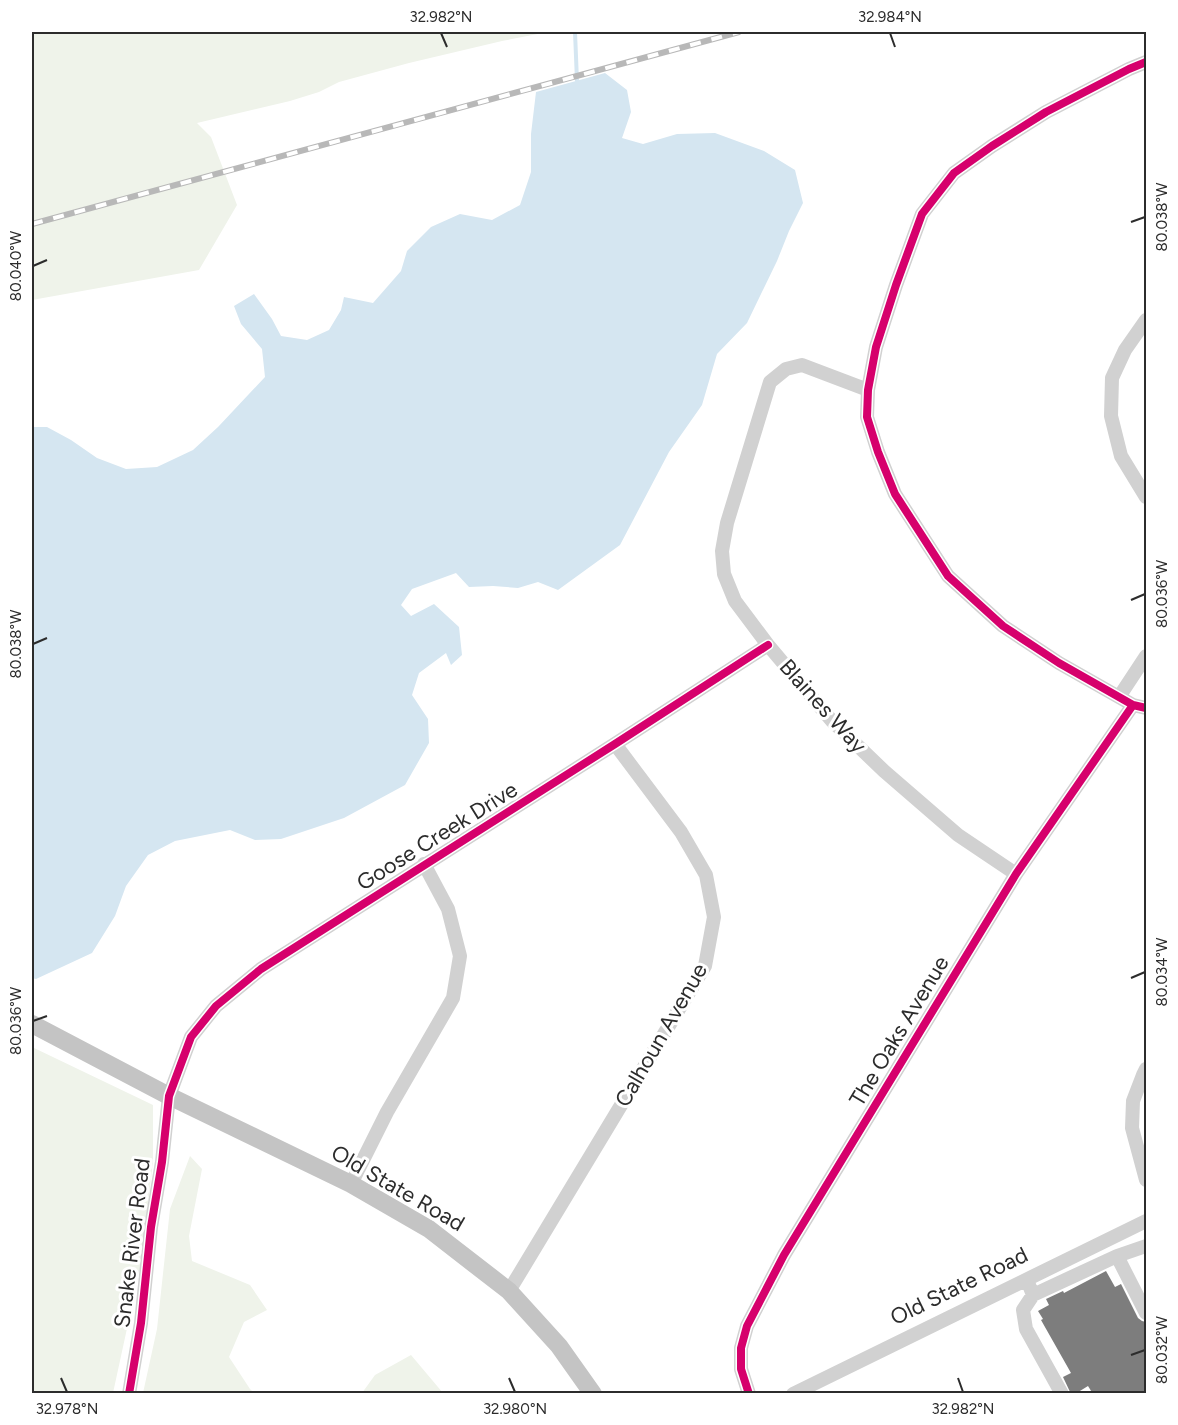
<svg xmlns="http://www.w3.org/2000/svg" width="1178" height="1425" font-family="Figtree,sans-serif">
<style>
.green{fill:#eff3ea}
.water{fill:#d5e6f1}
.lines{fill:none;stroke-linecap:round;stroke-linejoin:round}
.stream{stroke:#d5e6f1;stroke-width:4}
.building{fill:#7d7d7d}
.minor{stroke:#d1d1d1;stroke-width:14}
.major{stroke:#c4c4c4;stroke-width:18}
.rail-casing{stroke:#b8b8b8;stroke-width:6}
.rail{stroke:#fff;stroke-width:4;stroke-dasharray:11;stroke-linecap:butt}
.cycleway-casing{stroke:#fff;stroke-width:11}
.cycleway{stroke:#d6006c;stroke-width:8}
.ticks{fill:none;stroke:#2c2c2c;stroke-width:2}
.labels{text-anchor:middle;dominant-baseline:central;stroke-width:6;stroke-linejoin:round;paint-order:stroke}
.street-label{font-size:22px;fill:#2c2c2c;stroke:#fff}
.neatline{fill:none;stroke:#2c2c2c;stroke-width:2}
.ticks-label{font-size:15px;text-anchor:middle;fill:#2c2c2c}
</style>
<rect width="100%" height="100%" fill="#fff"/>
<!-- green -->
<path class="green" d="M32,32H548L502,41L409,63L339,82L319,92L290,101L197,123L211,137L237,205L199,270L32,300Z
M32,1047L153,1105V1161L141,1264L113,1393H32Z
M190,1156L202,1169L189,1236L192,1261L250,1285L267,1310L244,1322L229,1357L250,1389L254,1393H143L157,1329L170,1209Z
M411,1355L443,1393H362L375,1375Z"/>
<!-- water -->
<path class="water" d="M605,73L627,90L631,112L622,138L643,144L677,134L715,133L764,151L795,170L803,203L789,231L777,261L747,323L717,354L702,405L669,452L620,545L558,590L538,582L518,588L493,586L469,587L456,573L412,589L401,605L411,616L434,604L459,627L462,655L451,665L446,653L419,673L412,695L428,719L429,743L405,785L344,818L281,839L255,840L230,830L175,841L148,855L126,886L115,916L92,953L36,979L32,978V427H47L71,440L97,458L126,469L157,467L193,450L218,427L265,377L262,349L241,324L234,306L254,294L272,319L281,336L307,340L329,330L341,310L344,297L373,303L401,271L407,251L431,227L460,214L492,220L520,205L531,172V134L536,92Z"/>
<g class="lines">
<!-- stream -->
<path class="stream" d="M575,32L577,81"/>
</g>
<!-- building -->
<path class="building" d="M1106,1271L1115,1287L1121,1284L1138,1318L1142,1321L1146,1322V1391L1143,1394H1093L1088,1386L1075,1394H1071L1063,1377L1071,1373L1041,1320L1043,1319L1038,1311L1049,1305L1046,1299L1063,1291L1064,1293Z"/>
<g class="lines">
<!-- minor -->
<path class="minor" d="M1146,62L1129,69L1046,112L992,146L954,173L922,214L896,285L876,347L868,390L867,417L878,452L895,494L948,576L1003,626L1059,663L1133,705L1146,708
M1146,320L1125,350L1112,378L1111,416L1121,456L1146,497
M868,390L802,365L786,369L770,382L727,523L722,551L724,574L735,601L768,645L832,721L884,771L958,835L1016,874
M1119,697L1146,656
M1146,1069L1143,1075L1133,1101L1132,1128L1146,1180
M351,1184L387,1112L453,998L460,956L448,909L424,864
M1146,1246L1117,1256L1146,1313
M1027,1280L1033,1295L1023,1310L1026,1329L1062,1394
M509,1291L705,966L714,917L706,875L681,832L615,744
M1033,1295L1117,1256
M129,1394L141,1323L151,1227L162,1162L169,1096L191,1037L216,1006L261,969L615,744L768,645
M749,1394L741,1369V1348L747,1326L784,1255L1016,874L1133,705
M793,1394L1146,1221"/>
<!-- major -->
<path class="major" d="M32,1024L169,1096L351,1184L429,1229L509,1291L559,1346L593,1394"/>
<defs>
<path id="rail" d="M32,224L739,32"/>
</defs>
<!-- rail casing -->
<use href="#rail" class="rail-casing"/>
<!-- rail -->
<use href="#rail" class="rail"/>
<defs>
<path id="cycleway" d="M1146,62L1129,69L1046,112L992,146L954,173L922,214L896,285L876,347L868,390L867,417L878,452L895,494L948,576L1003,626L1059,663L1133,705L1146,708
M129,1394L141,1323L151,1227L162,1162L169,1096L191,1037L216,1006L261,969L615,744L768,645
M749,1394L741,1369V1348L747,1326L784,1255L1016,874L1133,705"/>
</defs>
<!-- cycleway casing -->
<use href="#cycleway" class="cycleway-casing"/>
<!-- cycleway -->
<use href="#cycleway" class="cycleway"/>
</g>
<!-- ticks -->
<path class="ticks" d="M441,33L447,47M890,33L895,47M1131,222L1145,217M33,266L47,260M1131,600L1145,594M33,644L47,638M1131,978L1145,972M33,1021L47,1016M1131,1355L1145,1350M61,1378L67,1392M509,1378L515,1392M958,1378L963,1392"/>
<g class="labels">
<!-- street labels -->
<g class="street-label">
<text transform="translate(823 706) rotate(48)">Blaines Way</text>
<text transform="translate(437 836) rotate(-32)">Goose Creek Drive</text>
<text transform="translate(899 1031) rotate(-59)">The Oaks Avenue</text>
<text transform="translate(661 1035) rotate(-60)">Calhoun Avenue</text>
<text transform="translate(398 1188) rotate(30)">Old State Road</text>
<text transform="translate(132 1243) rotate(-83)">Snake River Road</text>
<text transform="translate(959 1286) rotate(-26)">Old State Road</text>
</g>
</g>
<!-- border -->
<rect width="1178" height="1425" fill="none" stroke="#ffffff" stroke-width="66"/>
<rect x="33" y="33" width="1112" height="1359" class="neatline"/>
<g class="ticks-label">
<text x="441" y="22">32.982°N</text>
<text x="890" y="22">32.984°N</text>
<text transform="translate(1162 217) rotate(-90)" y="5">80.038°W</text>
<text transform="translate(16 266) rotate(-90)" y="5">80.040°W</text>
<text transform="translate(1162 594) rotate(-90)" y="5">80.036°W</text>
<text transform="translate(16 644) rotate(-90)" y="5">80.038°W</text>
<text transform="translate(1162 972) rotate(-90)" y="5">80.034°W</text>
<text transform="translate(16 1021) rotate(-90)" y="5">80.036°W</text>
<text transform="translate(1162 1350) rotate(-90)" y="5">80.032°W</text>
<text x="67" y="1414">32.978°N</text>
<text x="515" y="1414">32.980°N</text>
<text x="963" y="1414">32.982°N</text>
</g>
</svg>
